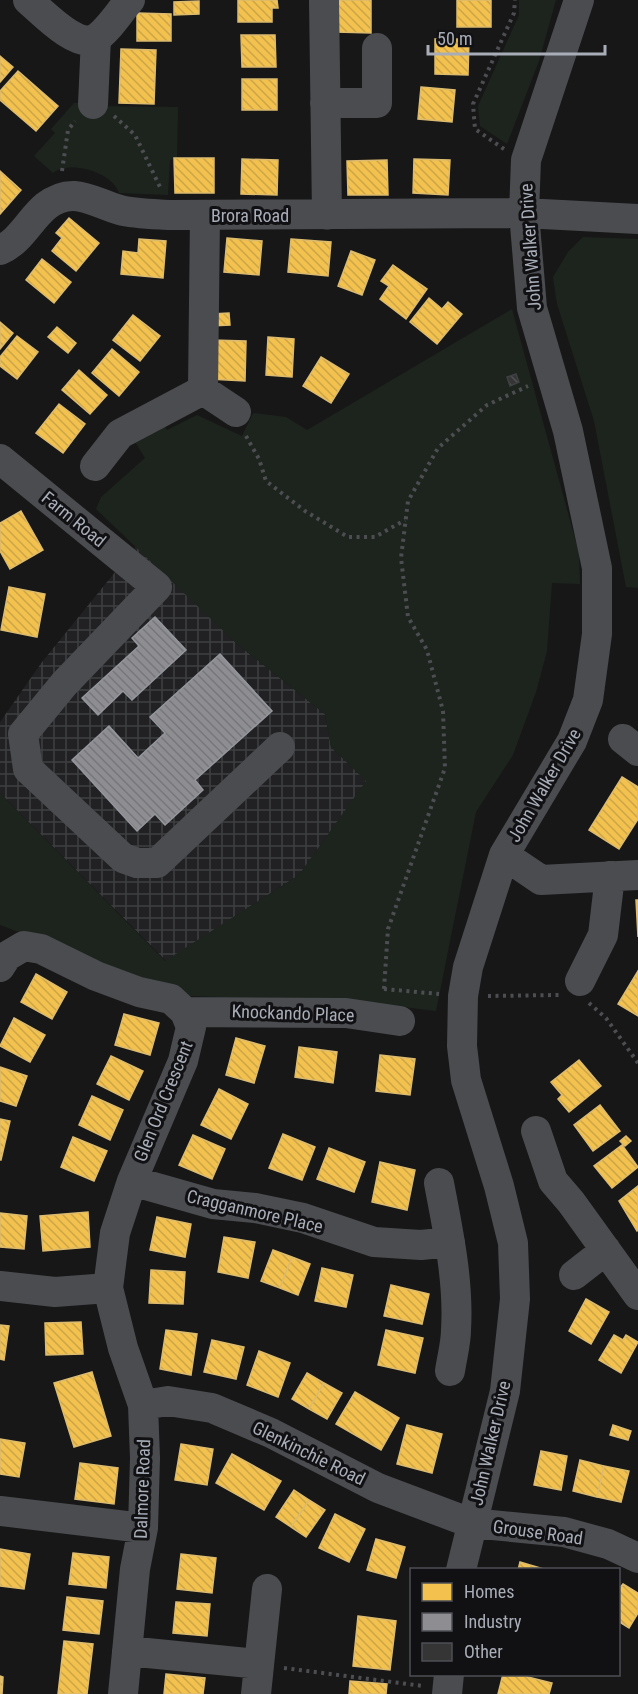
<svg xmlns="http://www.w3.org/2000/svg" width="638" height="1694" font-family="'Roboto Condensed',sans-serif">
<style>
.industrial{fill:url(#industrial-grid)}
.grass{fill:#1d241e}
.homes{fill:url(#homes-back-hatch);stroke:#dcbb6e;stroke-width:1.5}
.industry{fill:url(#industry-back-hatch);stroke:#95979d;stroke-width:1.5}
.building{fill:url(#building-back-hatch);stroke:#3f4043;stroke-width:1.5}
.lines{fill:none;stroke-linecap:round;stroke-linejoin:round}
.path{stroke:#4d4e52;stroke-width:4;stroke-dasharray:3 4.5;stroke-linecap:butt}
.minor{stroke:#4b4c50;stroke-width:30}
.labels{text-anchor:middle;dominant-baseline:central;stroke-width:6;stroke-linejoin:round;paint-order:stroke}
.street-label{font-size:18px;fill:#a8adb8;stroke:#111113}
</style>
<defs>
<pattern id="industrial-grid" width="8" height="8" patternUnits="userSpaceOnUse" patternTransform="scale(1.5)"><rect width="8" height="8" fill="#212123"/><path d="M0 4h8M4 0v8" fill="none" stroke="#3e3f41"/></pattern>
<pattern id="homes-back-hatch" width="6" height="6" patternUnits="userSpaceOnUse" patternTransform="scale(1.5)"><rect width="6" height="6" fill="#f2c14e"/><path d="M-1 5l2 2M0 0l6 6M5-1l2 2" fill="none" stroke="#cca549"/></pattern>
<pattern id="industry-back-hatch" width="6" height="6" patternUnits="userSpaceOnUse" patternTransform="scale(1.5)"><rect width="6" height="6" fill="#8d8d92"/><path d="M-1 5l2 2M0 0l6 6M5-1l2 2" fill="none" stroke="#76777b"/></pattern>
<pattern id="building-back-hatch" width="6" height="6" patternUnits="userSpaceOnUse" patternTransform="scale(1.5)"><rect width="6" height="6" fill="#353536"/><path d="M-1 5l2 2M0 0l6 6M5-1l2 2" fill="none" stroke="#4f5051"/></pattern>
</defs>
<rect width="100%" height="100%" fill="#171717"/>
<!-- industrial -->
<path class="industrial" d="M137,545L236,643L325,714L331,747L367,781L299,875L166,961L0,793V722L42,662Z"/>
<!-- grass -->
<path class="grass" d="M519,0H556L539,61L507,144L480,126L478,106L519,15Z
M74,103H82V106L178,107L177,159L170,160L168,195L119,193C112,172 70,160 53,173L34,156L55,133L51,129Z
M583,237L638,239V588L626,587L594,421L557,304L553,277L568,252Z
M512,309L579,553L580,584L552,583L547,651L536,692L513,755L476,812L436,1011L370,1003L189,996L0,925V793L165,961L299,875L366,781L331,747L325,714L236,643L96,509L101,497L145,458L135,442L164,425L167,430L197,415L242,436L253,413L286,417L307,430Z"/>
<!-- homes -->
<path class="homes" d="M238,0H277L278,8H272V22H238Z
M337,0H371V33L336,32Z
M457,0H491V27H457Z
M199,1V14L174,15V2Z
M137,13L171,14V41H137Z
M241,35H275L276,67H242Z
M435,39H469L468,75L435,74Z
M121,49L156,50L154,104L119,103Z
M0,56L13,67L0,82Z
M18,71L58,106L36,131L0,100V91Z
M242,79H277V110H242Z
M421,87L455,90L452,122L418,119Z
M174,158H214V193H175Z
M242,159L278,160L277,195L241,194Z
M414,159L450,160L448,195L413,193Z
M387,160L388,195H348L347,161Z
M0,171L21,190L0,214Z
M69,218L99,243L76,271L52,251L62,238L56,233Z
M227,238L262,241L259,275L224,272Z
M139,239L166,241L163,278L121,274L123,251L138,253Z
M291,239L331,242L328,276L288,272Z
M351,251L375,260L362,295L338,286Z
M42,259L71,282L54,303L26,280Z
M393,265L427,289L406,319L380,299L389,286L381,281Z
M429,298L442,309L448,302L462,314L437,344L410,322Z
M229,313L230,325L211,326V314Z
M133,315L160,336L140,361L113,340Z
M0,322L13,333L0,349Z
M57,327L76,343L68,353L48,337Z
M17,336L38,352L17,379L0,366V357Z
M268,337L294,339L292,377L266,375Z
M211,340L246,341L245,381L209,379Z
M112,349L139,372L119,396L92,373Z
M321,357L349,374L331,403L303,386Z
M79,370L107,395L90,414L62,390Z
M59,404L85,424L63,453L36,433Z
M21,511L43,550L10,569L0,551V523Z
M9,587L45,594L37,637L1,630Z
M622,777L638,787V819L619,849L589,830Z
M636,900H638V937Z
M638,971V1016L618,1004Z
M36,974L67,992L52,1019L21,1002Z
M124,1014L159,1023L150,1055L115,1045Z
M14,1018L45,1035L30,1062L0,1046Z
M236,1038L265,1046L254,1083L226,1075Z
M299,1047L337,1052L333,1083L295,1077Z
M380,1055L415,1059L410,1095L376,1091Z
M111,1056L143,1071L129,1100L97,1084Z
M579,1060L601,1086L569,1112L558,1099L562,1095L551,1082Z
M0,1067L27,1076L16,1106L0,1101Z
M219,1089L248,1104L231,1139L201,1125Z
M92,1096L123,1110L110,1140L79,1125Z
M600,1105L620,1131L593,1151L574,1125Z
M0,1119L10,1121L1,1160H0Z
M283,1134L315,1147L302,1180L269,1168Z
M193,1135L225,1149L212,1179L179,1165Z
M626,1136L631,1141L625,1146L620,1141Z
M73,1137L107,1151L94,1181L61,1167Z
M622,1145L638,1167L612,1188L594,1166Z
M329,1148L365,1162L354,1192L317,1179Z
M380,1162L415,1170L407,1210L372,1202Z
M638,1186V1230L637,1231L619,1201Z
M88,1212L90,1247L43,1251L40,1216Z
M0,1213L27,1216L24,1249L0,1247Z
M157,1217L191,1224L185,1257L150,1250Z
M224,1237L255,1242L248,1278L218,1272Z
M273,1250L292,1257L280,1288L261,1281Z
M292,1257L310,1264L298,1295L280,1288Z
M322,1268L353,1275L346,1307L315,1301Z
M151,1270L185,1272L183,1304L149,1303Z
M391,1285L429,1294L422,1324L384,1316Z
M586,1299L609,1312L591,1344L569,1331Z
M81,1322L83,1354L46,1355L45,1323Z
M0,1325L9,1326L4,1360L0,1359Z
M166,1330L197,1334L191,1375L160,1369Z
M386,1330L423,1338L415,1373L378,1365Z
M614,1335L623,1340L626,1335L638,1342L621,1373L599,1360Z
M212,1340L244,1347L236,1379L204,1372Z
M259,1351L290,1363L278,1397L247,1385Z
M92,1372L111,1436L74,1447L54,1383Z
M307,1373L324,1383L309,1409L292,1399Z
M324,1383L342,1393L327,1419L309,1409Z
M355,1392L399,1418L381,1450L336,1424Z
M407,1425L442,1434L432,1473L397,1464Z
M613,1425L631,1431L628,1440L610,1435Z
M0,1439L25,1443L19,1477L0,1474Z
M181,1444L213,1449L207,1485L175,1480Z
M541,1451L567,1456L561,1490L534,1485Z
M232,1454L281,1481L264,1510L216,1483Z
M580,1460L604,1466L597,1497L573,1491Z
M80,1463L118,1468L114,1504L75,1499Z
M604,1466L629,1471L621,1502L597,1497Z
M294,1490L309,1500L291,1527L276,1517Z
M309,1500L325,1510L306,1537L291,1527Z
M335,1514L365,1529L349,1562L319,1548Z
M376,1539L405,1547L396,1578L367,1570Z
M0,1549L30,1554L24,1589L0,1586Z
M73,1553L109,1557L106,1588L69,1584Z
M181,1554L216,1558L212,1593L177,1589Z
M520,1562L547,1570H518Z
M623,1584L638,1593V1613L629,1628L618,1621V1590Z
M67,1597L103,1601L99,1634L63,1630Z
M176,1602L210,1604L207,1636L173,1633Z
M358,1616L396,1621L390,1670L353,1666Z
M64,1641L93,1644L87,1694H58Z
M166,1674L205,1678L203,1694H164Z
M503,1674H516L552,1683L549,1694H498Z
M0,1676L3,1677L2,1694H0Z
M350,1681L387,1684L386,1694H349Z"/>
<!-- industry -->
<path class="industry" d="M155,617L186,650L132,700L123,691L98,715L82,698L139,646L132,638Z
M220,654L272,711L195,780L203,790L165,825L155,814L137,831L72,760L109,726L138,758L165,733L150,717Z"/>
<!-- building -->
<path class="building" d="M516,374L519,382L510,386L507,377Z"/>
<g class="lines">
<!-- path -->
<path class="path" d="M114,116L135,135L161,189
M504,149L475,129L473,104L514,13L515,0
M62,171L68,130L75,121
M246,436L259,459L266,481L305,511L348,537H375L405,520
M384,989L388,929L445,768L443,711L427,650L408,617L401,558L408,501L438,448L487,405L528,386
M384,989L439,994
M488,996L559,995
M589,1003L606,1018L638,1063
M284,1668L423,1686"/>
<!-- minor -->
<path class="minor" d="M28,0C41,11 77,49 95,39C108,31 120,11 130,0
M324,0L327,215
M325,103H377V48
M93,104L96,38
M205,215L203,390L236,412
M0,250C20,242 30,219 46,206C73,185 92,202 120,210C135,214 154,214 171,215L524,213L638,219
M0,459L157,587L64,684L23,734L28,769L123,858L137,863H157L280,747
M95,466L120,434L203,390
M623,739L638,751
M504,855L541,880L638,875
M0,967L7,956L24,946L41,949L96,976L139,992L171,999L185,1012L191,1027L183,1061L132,1181L115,1233L108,1288L123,1348L143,1405L145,1458L143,1528L135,1569L123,1694
M580,981L603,935L610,876
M185,1012L346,1013L400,1021
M536,1131L553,1181L571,1202L638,1295
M132,1181L213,1204L255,1208L303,1218L374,1242L421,1245L450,1242
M439,1183C448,1231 459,1281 456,1330C456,1343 452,1357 450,1371
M574,1275L606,1250
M0,1286L55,1292L108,1288
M143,1405L168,1401L212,1408L271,1433L378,1488L471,1523L564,1532L608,1544L638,1558
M0,1511L143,1528
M461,1570L505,1391L515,1299L513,1243L499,1186L466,1080L462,1046L463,996L468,967L504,855L572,741L588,700L597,634V568L568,431L532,308L524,213L526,160L579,0
M127,1651L259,1664
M256,1694L267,1589
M447,1694L449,1674"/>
</g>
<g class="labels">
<!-- street labels -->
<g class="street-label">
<text x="250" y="215">Brora Road</text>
<text transform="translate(530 247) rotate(-94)">John Walker Drive</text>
<text transform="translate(74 519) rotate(39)">Farm Road</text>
<text transform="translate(544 785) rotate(-60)">John Walker Drive</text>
<text transform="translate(293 1013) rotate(2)">Knockando Place</text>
<text transform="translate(163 1101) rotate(-68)">Glen Ord Crescent</text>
<text transform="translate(255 1211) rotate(13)">Cragganmore Place</text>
<text transform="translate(490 1443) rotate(-77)">John Walker Drive</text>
<text transform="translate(309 1453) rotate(26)">Glenkinchie Road</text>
<text transform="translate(142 1489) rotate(-88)">Dalmore Road</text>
<text transform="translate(538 1532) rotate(8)">Grouse Road</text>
</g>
</g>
<!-- legend -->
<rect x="410" y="1568" width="210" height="108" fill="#111113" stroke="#4d4f55" stroke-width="1.5"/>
<rect x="422" y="1583" width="30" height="18" fill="#f2c14e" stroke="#4d4f55" stroke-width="1.5"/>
<text x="464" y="1598" font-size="18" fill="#a8adb8">Homes</text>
<rect x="422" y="1613" width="30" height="18" fill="#8d8d92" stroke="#4d4f55" stroke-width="1.5"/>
<text x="464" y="1628" font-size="18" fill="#a8adb8">Industry</text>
<rect x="422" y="1643" width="30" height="18" fill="#353536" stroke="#4d4f55" stroke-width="1.5"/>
<text x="464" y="1658" font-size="18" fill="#a8adb8">Other</text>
<!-- scale -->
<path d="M428 45v9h177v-9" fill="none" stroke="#a8adb8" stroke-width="3"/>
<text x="437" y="45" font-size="18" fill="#a8adb8" stroke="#111113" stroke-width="4.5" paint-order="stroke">50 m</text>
</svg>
